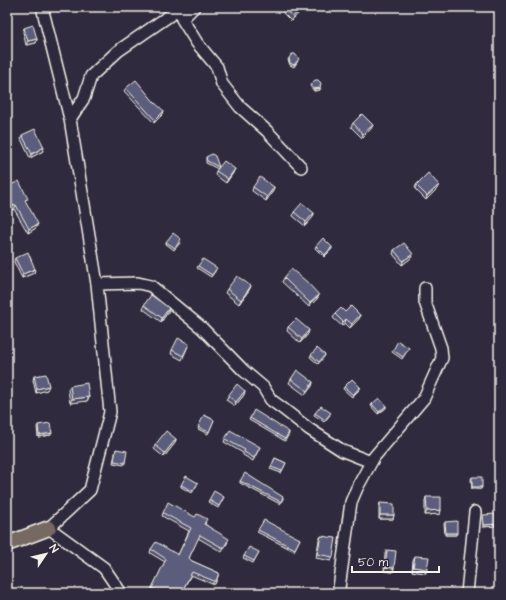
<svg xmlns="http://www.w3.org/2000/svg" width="506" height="600" font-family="'Architects Daughter',sans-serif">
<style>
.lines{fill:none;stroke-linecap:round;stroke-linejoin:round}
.minor-casing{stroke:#f4f1e8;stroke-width:14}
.major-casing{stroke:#f4f1e8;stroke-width:17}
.minor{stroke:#2f2a3d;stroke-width:11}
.major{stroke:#766964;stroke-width:14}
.wall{fill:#4f506a;stroke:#f4f1e8}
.shaded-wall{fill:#404156;stroke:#f4f1e8}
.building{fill:#5c5d7b;stroke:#f4f1e8}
</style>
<rect width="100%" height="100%" fill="#2f2a3d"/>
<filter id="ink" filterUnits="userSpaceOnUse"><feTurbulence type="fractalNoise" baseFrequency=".025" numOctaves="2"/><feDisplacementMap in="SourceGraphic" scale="8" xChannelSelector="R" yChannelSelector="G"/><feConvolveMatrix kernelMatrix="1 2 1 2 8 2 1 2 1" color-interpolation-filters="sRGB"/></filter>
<g filter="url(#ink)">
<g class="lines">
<defs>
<path id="minor" d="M42,7L70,119L97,284L110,412L90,490L49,528L104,568L121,593
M194,7L182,19L197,43L217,67L222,84L240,107L267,131L301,167
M70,119L84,98L91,76L118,51L182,7
M97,284L138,283L151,286L202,328L244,371L263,387L271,400L282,408L309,429L343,451L371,462
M340,593L339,588L351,502L357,488L374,457L424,398L442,358L441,348L425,302V288
M467,593L475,512"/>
<path id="major" d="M7,544L49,528"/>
</defs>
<!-- minor casing -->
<use href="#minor" class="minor-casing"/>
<!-- major casing -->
<use href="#major" class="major-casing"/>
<!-- minor -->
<use href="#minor" class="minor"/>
<!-- major -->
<use href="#major" class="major"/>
</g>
<!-- wall -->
<path class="wall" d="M277,7H298L300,9L299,13L291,21Z
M24,28L37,39L36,43L26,45L23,32Z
M289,58L298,61L294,67L290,65L288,60Z
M311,84L320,88V90L314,91L310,86Z
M126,88L155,103L163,114L154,123L124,91Z
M353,123L371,129L362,138L351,127Z
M22,135L43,151L30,158L21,139Z
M206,157L219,167L218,169L206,163Z
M216,171L233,173L226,183L215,175Z
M416,185L437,189L426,200L415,189Z
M7,187L26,203L36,228L28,233L14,209L12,210L7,200Z
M253,187H274L273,191L266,201L252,191Z
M294,212L314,213L313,217L305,226L293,216Z
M166,242H181L174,250L166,244Z
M316,246L332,249L324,257L315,248Z
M394,250L413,254L411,258L402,265L393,254Z
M15,258L35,269L34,273L22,278L14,262Z
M198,266L216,270L211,277L197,268Z
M284,278L319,295L317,299L309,307L282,282Z
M251,286L249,290L239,304L225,293L227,289Z
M144,305L169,308L168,312L161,322L143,309Z
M345,312L360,315L359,319L350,328L345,323L342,326L333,318L335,314Z
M288,327L308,334L300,343L287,331Z
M189,344L182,360L171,354L172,350Z
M409,348L402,359L392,352L393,350Z
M311,355H325L324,357L318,364L310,357Z
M34,376L47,390L36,393L33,380Z
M291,379L313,382L312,386L305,395L289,383Z
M70,386L89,397L87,401L70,403L68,390Z
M344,387H360V389L352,397L343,389Z
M244,395L235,406L226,400L228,396Z
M372,404L386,406V408L378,414L371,406Z
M315,413L330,415L324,422L314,415Z
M204,415L214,420L208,434L198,429Z
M250,418L289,432V434L285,441L249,420Z
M38,425L51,435L38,437L37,427Z
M176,439L175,443L164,457L154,449L155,445Z
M225,439L260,447L253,461L243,455V453L224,442Z
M116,449L125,463L124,465L113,463Z
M275,458L286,463L281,473L270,469Z
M472,477L482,487L481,489H472L471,479Z
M240,481L283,497V499L280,504L240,483Z
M181,485H197L192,493L181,487Z
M224,497L218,508L208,502L209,500Z
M426,497L441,510L440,514L425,515V501Z
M380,503L394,515L393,519H379V507Z
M163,513L206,522L205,524L228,542L222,552L198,538L189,558L192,561L219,573L215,584H212L191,575L181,593H153L150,592L165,562L150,553L151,549L178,555L189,531L162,516Z
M483,515L496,524L495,526L483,527L482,517Z
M445,522L457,533L456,535H445L444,524Z
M258,530L300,539L294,551L257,532Z
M321,536L333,557L331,561L316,558L319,540Z
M387,550L394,568L393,572L384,571L385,554Z
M259,552L253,563L243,558L244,556Z
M415,556L426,573L412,571L413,560Z"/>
<!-- shaded-wall -->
<path class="shaded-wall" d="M300,9L299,13L291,21L293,17Z
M37,39L36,43L26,45L28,41Z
M320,88V90L314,91V89Z
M164,111L163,114L154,123L155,120Z
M373,125L371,129L362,138L363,134Z
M44,147L43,151L30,158L32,154Z
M235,169L233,173L226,183L228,179Z
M439,185L437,189L426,200L427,196Z
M274,187L273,191L266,201L267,197Z
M16,205L14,209L12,210L13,206Z
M314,213L313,217L305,226L306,222Z
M38,224L36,228L28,233L29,229Z
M332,247V249L324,257L325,255Z
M413,254L411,258L402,265L403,261Z
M35,269L34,273L22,278L23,274Z
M251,286L249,290L239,304L241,300Z
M319,295L317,299L309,307L310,303Z
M169,308L168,312L161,322L162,318Z
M360,315L359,319L350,328L352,324Z
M346,319L345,323L342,326L343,322Z
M309,330L308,334L300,343L302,339Z
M313,382L312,386L305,395L307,391Z
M49,386L47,390L36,393L37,389Z
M360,387V389L352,397L353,395Z
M245,391L244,395L235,406L236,402Z
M89,397L87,401L70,403L72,399Z
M386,406V408L378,414L379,412Z
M52,433L51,435L38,437L39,435Z
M176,439L175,443L164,457L165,453Z
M472,487H482L481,489H472Z
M441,510L440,514L425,515L427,511Z
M380,515H394L393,519H379Z
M496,524L495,526L483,527L484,525Z
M446,533H457L456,535H445Z
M385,567L394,568L393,572L384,571Z
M413,567L427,569L426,573L412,571Z
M218,576L215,584H212L214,581Z"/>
<!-- building -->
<path class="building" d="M282,7H298L300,9L293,17Z
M33,25L37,39L28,41L24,28Z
M292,54H295L299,59L294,65L290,63L289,58Z
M136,80L155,103L164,111L155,120L126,88Z
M315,80H318L321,83L320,88L314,89L311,84Z
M362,114L373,125L363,134L353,123Z
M35,129L44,147L32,154L22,135Z
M212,154L215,156L219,167L207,161L206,157Z
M224,161L235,169L228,179L216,171Z
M428,173L439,185L427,196L416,185Z
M260,177L274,187L267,197L253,187Z
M19,181L28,199L25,200L38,224L29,229L16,205L13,206L7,193V187Z
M302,203L314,213L306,222L294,212Z
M173,233L181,239L175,248L166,242Z
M323,238L332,247L325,255L316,246Z
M404,243L413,254L403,261L394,250Z
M28,252L35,269L23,274L15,258Z
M203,259L217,268L212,275L198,266Z
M291,269L306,281L319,295L310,303L284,278Z
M237,276L251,286L241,300L227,289Z
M151,295L169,308L162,318L144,305Z
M351,306L360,315L352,324L346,319L343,322L335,314L341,308L345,312Z
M296,319L309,330L302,339L288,327Z
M178,338L189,344L183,356L172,350Z
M398,341L409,348L403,357L393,350Z
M317,348L325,355L319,362L311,355Z
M297,370L313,382L307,391L291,379Z
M46,374L49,386L37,389L34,376Z
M352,379L360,387L353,395L344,387Z
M87,383L89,397L72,399L70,386Z
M237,384L245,391L236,402L228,396Z
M379,398L386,406L379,412L372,404Z
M321,406L331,413L325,420L315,413Z
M254,410L289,432L285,439L250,418Z
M204,415L214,420L209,432L198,427Z
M50,423L52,433L39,435L38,425Z
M230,430L260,447L254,458L244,452L245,450L225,439Z
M166,431L176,439L165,453L155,445Z
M116,449L127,451L125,463L114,461Z
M275,458L286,463L282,471L271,467Z
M245,473L283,497L281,502L240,481Z
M186,476L198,483L193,491L181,485Z
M472,477H482V487H472Z
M214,491L224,497L219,506L209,500Z
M426,497H441V510L427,511Z
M168,502L195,517L197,514L207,519L204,524L229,539L223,548L200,535L189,558L192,561L219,573L216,581H214L192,572L181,593H161L152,588L166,559L151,549L156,542L178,555L191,528L163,513Z
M380,503L394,504V515H380Z
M495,514L496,524L484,525L483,515Z
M264,520L300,539L295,549L258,530Z
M457,521V533H446L445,522Z
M321,536L336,538L333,557L317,554Z
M249,547L259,552L254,561L244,556Z
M387,550L396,551L394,568L385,567Z
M415,556L429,557L427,569L413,567Z"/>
</g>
<!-- margin -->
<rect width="506" height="600" fill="none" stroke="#2f2a3d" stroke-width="24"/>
<rect x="12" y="12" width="482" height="576" fill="none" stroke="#f4f1e8" stroke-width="1.5" filter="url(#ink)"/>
<!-- north arrow -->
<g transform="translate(46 554) rotate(55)" stroke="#2f2a3d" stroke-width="3" paint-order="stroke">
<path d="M0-3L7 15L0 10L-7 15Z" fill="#f4f1e8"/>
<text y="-6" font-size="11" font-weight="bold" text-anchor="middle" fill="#f4f1e8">N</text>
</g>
<!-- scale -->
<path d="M352 566v6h87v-6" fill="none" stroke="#f4f1e8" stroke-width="2"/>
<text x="358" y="566" font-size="12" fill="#f4f1e8" stroke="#2f2a3d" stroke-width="3" paint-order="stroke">50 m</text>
</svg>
